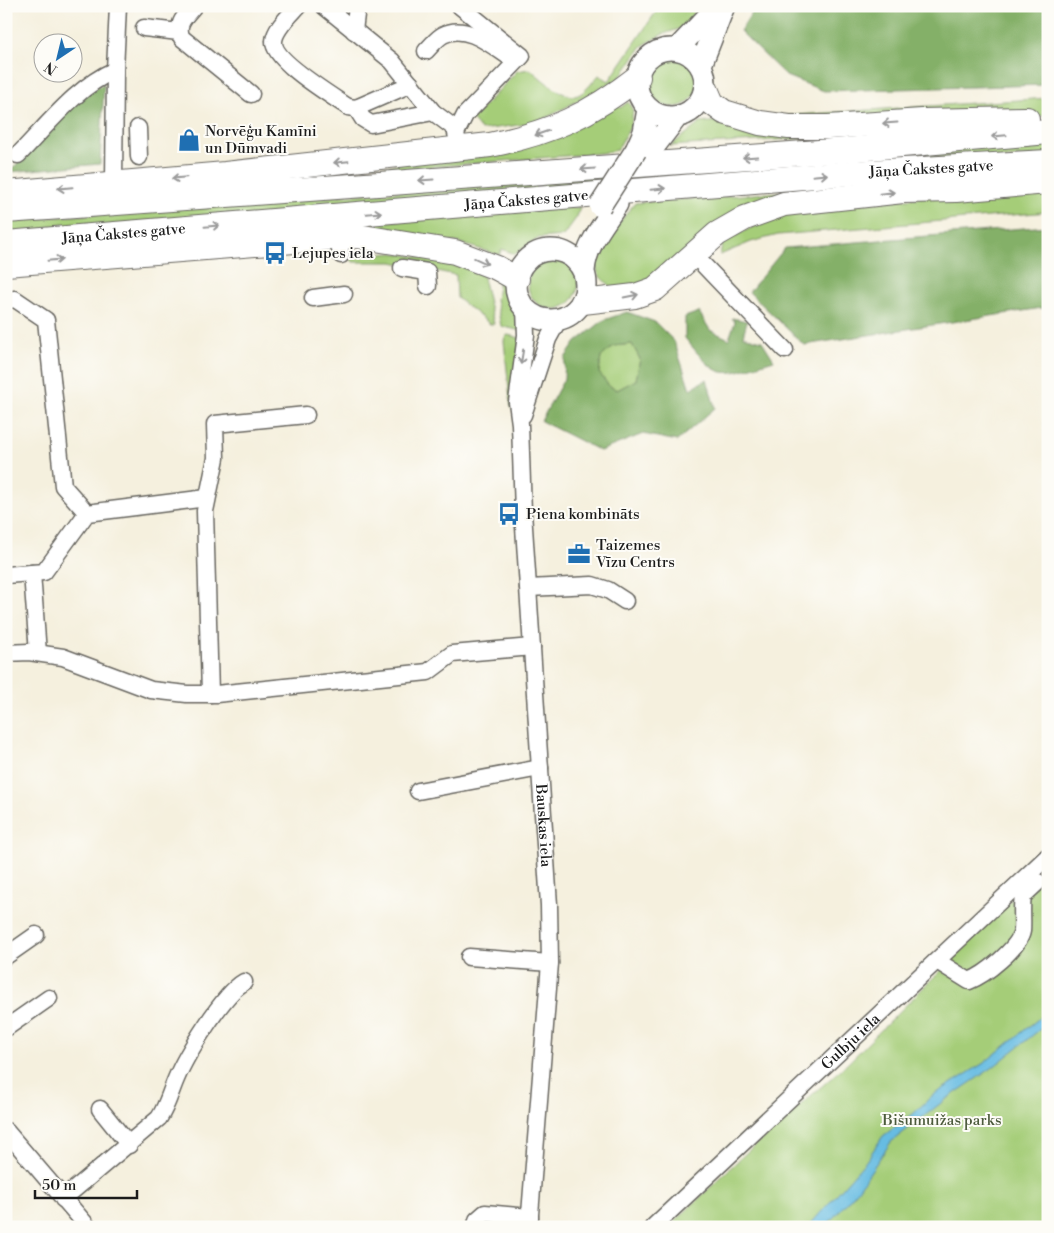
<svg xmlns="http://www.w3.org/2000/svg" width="1054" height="1233" font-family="'Libre Bodoni',serif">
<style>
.green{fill:#a5cd78;stroke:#60744a}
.forest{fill:#84b068;stroke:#506642;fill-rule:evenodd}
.water{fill:#66bce2;stroke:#416c7f}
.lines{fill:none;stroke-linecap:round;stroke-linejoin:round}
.minor-casing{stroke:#686660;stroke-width:19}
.major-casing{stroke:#686660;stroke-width:24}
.highway-casing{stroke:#686660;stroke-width:26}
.minor{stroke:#fff;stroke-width:16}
.major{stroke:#fff;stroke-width:21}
.highway{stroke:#fff;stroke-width:24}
.major-bridge-casing{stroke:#686660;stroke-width:24;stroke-linecap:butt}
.major-bridge{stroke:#fff;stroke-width:21}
.oneway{stroke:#999}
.labels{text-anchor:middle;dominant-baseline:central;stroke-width:4;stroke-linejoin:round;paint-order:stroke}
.poi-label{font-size:15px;fill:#1c1c1c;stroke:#fdfcf7;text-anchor:start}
.street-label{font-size:15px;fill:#1c1c1c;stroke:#fdfcf7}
.park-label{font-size:15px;fill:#4c5a3c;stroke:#fdfcf7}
</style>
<rect width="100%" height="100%" fill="#fdfcf7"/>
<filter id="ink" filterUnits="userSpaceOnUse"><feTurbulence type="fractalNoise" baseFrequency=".02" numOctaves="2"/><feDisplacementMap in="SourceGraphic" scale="10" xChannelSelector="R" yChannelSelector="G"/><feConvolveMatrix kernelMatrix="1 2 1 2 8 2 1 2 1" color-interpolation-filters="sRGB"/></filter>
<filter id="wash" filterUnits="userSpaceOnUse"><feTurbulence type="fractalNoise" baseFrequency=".0096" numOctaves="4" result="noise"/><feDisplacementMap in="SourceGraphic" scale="20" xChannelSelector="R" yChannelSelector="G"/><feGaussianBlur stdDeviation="1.12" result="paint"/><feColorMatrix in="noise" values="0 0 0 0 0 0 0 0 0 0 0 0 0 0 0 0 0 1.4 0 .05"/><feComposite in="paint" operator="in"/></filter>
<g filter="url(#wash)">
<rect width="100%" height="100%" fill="#f5f0de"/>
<!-- green -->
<path class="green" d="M660,6H699L682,28L663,34L642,46L622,75L616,80L546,118L527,124L481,130L472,119L517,71L530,69C540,77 566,103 580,94C587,90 593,81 599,75L609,81Z
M648 82a25 25 0 1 1 50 0a25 25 0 1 1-50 0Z
M1048,98V116L765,117Z
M628,102L633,110L631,126L617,150L602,153L380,171L382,168L617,105L620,108Z
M718,121L829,137L670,146L700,123Z
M1048,142V155L6,235V221Z
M1048,184V212L778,235L751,242L720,255L722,245L727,240L783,212Z
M836,188L802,194L645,284L609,290V284C602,280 597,275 596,266C596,251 625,215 635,203Z
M580,207L577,217L563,236L539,238L515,254L502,249L499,255L456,242L6,250Z
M393,253L452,262L482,273L494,324H490L457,298L456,275L392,262H353L349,257Z
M528 284a25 25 0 1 1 50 0a25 25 0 1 1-50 0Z
M499,278L510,285C514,301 519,315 521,331L501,326L496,300Z
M508,335L520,338L511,409L504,341L505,337Z
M632,344L640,359L636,380L617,390L609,386L599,373L601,356L614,346Z
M1048,863V1227H669L746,1153L847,1064Z"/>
<!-- forest -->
<path class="forest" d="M756,6H1048V85L824,91L786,76L740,31Z
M104,84L100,164L9,172L87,92Z
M1048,226V312L1042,308L804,345L749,292L785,248Z
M627,312L655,322L674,341L690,389L707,379L715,408L677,441L643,434L600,451L541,421L564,379L565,358L576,342L604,320ZM632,344L640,359L636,380L617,390L609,386L599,373L601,357L614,346Z
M699,312L710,330L729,339L735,322L732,318L747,321L743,336L762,341L774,360C720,376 722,384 685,338V317Z"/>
<!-- water -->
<path class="water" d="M1048,1011V1023L992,1068L945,1100L891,1142L857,1191L825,1227H808L866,1161L883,1136L913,1114L933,1095L984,1063Z"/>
</g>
<g filter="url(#ink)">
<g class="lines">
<defs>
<g id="minor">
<path d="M194,6C185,16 175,25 182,38L251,94"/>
<path d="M298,6C290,16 275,28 274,41C272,60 332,96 348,107L356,108L411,84"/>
<path d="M324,6L392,61L433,112L457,130"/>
<path d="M144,28L179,32"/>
<path d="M354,31L357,6"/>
<path d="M426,51C431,46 437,38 443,35C465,23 490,44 508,56"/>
<path d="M356,108L363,119L371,124L433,112"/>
<path d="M138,128L139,157"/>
<path d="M459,148L456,133L465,115L522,56L460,6"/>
<path d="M18,155C47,126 76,87 115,70"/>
<path d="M114,184L115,70L118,6"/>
<path d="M338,238L341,255"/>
<path d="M694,255L785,350"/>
<path d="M402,268L427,272L428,286"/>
<path d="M313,298L344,294"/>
<path d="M6,300L15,299L46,320L63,486L87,513"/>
<path id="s1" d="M525,308L526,335L517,402L520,424L523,512L549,905L550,963L529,1227"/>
<path d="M523,415L548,339L559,319"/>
<path d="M32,573L38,653"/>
<path d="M6,575L44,572L87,513L207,498"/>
<path d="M528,588L592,585L608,590L625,601"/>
<path d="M6,653L29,652L63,657L151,690L187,694H216L428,672L452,654L532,647"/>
<path d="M210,694L205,511L216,458L215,424L306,415"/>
<path d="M418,791L540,768"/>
<path d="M6,956L36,935"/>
<path d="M469,957L550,963"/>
<path d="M937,961L969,981C985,975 1019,948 1022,931C1023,920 1021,907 1023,896L1038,882"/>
<path d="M6,1028L49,998"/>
<path d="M100,1109L129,1145"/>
<path d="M6,1131L88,1227"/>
<path d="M63,1199L159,1118C167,1106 170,1093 176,1079C186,1055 223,994 244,982"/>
<path d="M476,1227L477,1220L485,1213L530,1217"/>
<path id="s2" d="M653,1227L1048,856"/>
</g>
<path id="major" d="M637 83a34 34 0 1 1 68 0a34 34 0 1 1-68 0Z
M677,49L718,6
M701,65L724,6
M653,148L676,118
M636,150L644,132L648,109
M516 285a35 35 0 1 1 70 0a35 35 0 1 1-70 0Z
M584,271C586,244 603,226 617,204"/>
<g id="highway">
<path d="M706,89L712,103L724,112L760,123L789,127H828L923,121L1027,119"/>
<path d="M6,193L225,174L490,145C550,133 590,115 638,77"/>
<path d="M6,211L846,150L1048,132"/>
<path id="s3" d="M6,243L851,173L1048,162"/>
<path d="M6,264L357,236L455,252L497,268L517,279"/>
<path d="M583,302L635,296L655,289L717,234L745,218L784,204L903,191L956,190L1048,182"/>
</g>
</defs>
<!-- minor casing -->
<use href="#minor" class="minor-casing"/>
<!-- major casing -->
<use href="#major" class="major-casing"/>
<!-- highway casing -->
<use href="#highway" class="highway-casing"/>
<!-- minor -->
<use href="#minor" class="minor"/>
<!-- major -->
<use href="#major" class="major"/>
<!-- highway -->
<use href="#highway" class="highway"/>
<defs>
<path id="major-bridge" d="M600,206L636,150"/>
</defs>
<!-- major-bridge casing -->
<use href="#major-bridge" class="major-bridge-casing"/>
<!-- major-bridge -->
<use href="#major-bridge" class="major-bridge"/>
</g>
<!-- one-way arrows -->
<defs><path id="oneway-shaft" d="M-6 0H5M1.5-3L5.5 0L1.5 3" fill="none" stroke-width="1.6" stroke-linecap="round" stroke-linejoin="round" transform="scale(1.25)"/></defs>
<g class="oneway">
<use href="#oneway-shaft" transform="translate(890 123) rotate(176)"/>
<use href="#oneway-shaft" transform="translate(542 133) rotate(161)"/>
<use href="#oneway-shaft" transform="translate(999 136) rotate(175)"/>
<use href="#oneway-shaft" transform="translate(750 157) rotate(176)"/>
<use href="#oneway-shaft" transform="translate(341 162) rotate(174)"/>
<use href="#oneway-shaft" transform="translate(588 169) rotate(176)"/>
<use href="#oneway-shaft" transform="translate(820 175) rotate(-5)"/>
<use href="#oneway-shaft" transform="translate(179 178) rotate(175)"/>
<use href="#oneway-shaft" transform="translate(426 180) rotate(176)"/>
<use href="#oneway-shaft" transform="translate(65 188) rotate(175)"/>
<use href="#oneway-shaft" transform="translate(658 189) rotate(-5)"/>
<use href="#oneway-shaft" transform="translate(887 193) rotate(-6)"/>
<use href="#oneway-shaft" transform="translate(374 213) rotate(-5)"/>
<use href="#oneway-shaft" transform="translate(212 226) rotate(-5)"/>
<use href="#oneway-shaft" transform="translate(55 260) rotate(-5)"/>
<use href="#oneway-shaft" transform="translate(481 261) rotate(24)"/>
<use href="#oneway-shaft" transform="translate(631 296) rotate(-11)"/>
<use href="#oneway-shaft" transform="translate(522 357) rotate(99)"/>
</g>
</g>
<!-- icons -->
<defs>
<symbol id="shop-bare" viewBox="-9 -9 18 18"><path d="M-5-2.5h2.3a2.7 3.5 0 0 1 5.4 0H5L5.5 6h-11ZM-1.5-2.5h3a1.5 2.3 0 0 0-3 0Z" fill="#1f6fb2" stroke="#fdfcf7" stroke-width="2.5" paint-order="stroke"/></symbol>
<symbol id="bus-bare" viewBox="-9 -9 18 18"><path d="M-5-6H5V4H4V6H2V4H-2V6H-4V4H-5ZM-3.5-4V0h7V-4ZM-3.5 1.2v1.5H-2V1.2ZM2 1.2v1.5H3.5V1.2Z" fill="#1f6fb2" stroke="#fdfcf7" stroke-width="2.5" paint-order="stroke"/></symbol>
<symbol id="office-bare" viewBox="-9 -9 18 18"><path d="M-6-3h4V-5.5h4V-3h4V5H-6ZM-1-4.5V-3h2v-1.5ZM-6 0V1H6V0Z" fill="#1f6fb2" stroke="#fdfcf7" stroke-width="2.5" paint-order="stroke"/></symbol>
</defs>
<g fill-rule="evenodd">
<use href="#shop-bare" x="173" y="124" width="32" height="32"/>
<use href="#bus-bare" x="259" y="237" width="32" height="32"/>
<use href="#bus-bare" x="493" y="498" width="32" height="32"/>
<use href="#office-bare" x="563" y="538" width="32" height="32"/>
</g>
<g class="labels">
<!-- poi labels -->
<g class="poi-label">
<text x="205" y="131">Norvēģu Kamīni<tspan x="205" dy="17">un Dūmvadi</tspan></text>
<text x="292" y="253">Lejupes iela</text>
<text x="526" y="514">Piena kombināts</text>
<text x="596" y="545">Taizemes<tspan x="596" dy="17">Vīzu Centrs</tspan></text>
</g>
<!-- street labels -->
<g class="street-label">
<text stroke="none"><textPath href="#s3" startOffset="928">Jāņa Čakstes gatve</textPath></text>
<text stroke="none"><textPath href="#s3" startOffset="522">Jāņa Čakstes gatve</textPath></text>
<text stroke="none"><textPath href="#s3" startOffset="118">Jāņa Čakstes gatve</textPath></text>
<text stroke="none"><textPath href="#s1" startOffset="519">Bauskas iela</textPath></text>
<text stroke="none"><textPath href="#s2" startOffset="271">Gulbju iela</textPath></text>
</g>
<!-- park labels -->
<g class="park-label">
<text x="942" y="1120">Bišumuižas parks</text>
</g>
</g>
<!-- margin -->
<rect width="1054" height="1233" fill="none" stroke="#fdfcf7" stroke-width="25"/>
<!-- north arrow -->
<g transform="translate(58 58) rotate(215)"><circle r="24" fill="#fdfcf7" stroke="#a3a29f"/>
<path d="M0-4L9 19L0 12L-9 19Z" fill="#1f6fb2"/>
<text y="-8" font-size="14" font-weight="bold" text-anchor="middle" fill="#1c1c1c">N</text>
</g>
<!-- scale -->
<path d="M35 1190v8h102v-8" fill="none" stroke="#1c1c1c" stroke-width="2.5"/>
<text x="42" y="1190" font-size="15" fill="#1c1c1c" stroke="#fdfcf7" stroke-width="4" paint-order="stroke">50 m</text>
</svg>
